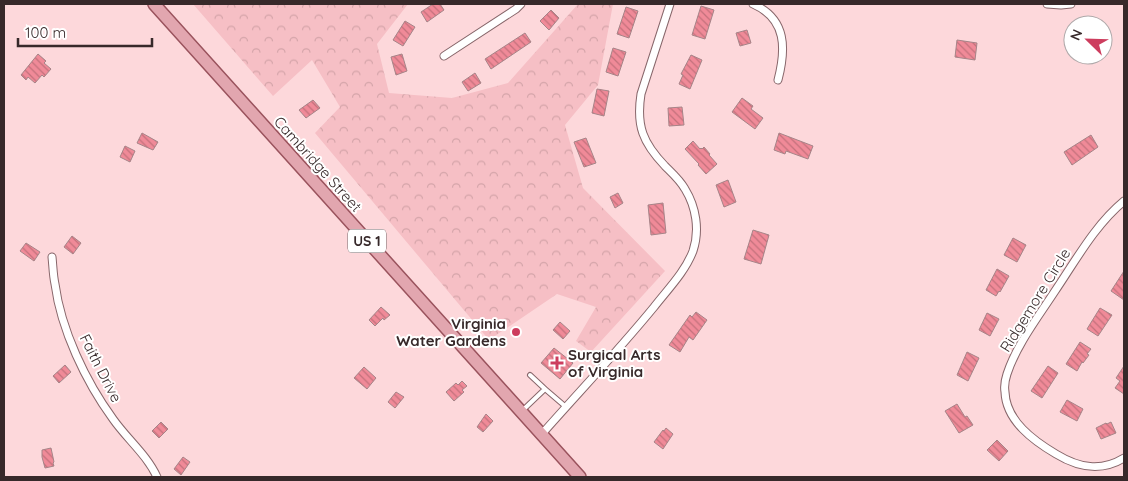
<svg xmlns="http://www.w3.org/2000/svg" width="1128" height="481" font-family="Quicksand,sans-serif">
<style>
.forest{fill:url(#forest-crowns)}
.building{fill:url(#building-back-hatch);stroke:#a68488}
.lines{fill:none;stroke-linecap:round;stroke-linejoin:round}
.lane-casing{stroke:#87666a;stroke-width:6}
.street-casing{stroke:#87666a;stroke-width:9}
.primary-casing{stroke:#9a535d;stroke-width:14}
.lane{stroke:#fff;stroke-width:4}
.street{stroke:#fff;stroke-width:7}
.primary{stroke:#e2a6af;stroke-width:11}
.poi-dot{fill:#cd3d5e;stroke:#fff;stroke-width:2}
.labels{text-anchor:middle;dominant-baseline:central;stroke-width:4;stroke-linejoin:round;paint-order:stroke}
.shield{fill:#fff;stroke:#73696a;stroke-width:1}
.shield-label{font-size:14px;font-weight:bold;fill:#37292a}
.street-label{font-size:15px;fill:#37292a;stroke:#fff}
.poi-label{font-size:15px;font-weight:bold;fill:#37292a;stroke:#fff;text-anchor:end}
</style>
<defs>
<pattern id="forest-crowns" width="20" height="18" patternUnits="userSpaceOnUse" patternTransform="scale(1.25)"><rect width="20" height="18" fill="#f6bfc5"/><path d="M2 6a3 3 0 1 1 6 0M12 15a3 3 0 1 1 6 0" fill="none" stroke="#d4a4a9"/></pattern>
<pattern id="building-back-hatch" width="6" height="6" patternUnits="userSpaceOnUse" patternTransform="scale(1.25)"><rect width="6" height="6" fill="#f08a98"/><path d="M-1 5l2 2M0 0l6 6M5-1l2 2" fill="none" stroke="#c3717c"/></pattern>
</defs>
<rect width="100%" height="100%" fill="#fdd8db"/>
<!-- forest -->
<path class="forest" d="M193,4H408L377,44L389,93L452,98L508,83L578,4H613L598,85L565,125L583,188L665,271L591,352L576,341L596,307L557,294L489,340L315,133L340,107L312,60L273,96Z"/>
<!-- building -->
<path class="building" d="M433,4H440L444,10L427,22L421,12Z
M701,6L714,10L705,39L692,35Z
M626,7L638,11L629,38L617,34Z
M551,10L559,18L549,30L540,21Z
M405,21L415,27L403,46L393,40Z
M747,30L751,43L740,46L736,33Z
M525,33L531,42L491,69L485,59Z
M957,40L977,43L975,60L955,57Z
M613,48L626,52L618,76L606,72Z
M38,54L46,61L44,63L51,69L44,77L42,75L35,83L28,77L26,80L21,75Z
M402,54L407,71L396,75L391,57Z
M691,55L702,60L690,89L679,84L683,75L681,74Z
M475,73L481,83L468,91L462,82Z
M597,89L609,91L604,116L592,113Z
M742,98L753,106L751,109L763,118L755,129L732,112Z
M313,100L320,108L306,118L299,110Z
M682,107L684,125L669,126L668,108Z
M142,133L158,142L153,150L137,143Z
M779,133L813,146L808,159L786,151L785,154L774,150Z
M1091,135L1098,147L1072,165L1064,152Z
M586,138L596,163L584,167L574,142Z
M693,141L700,149L701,148L702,149L704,147L710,154L709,155L717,164L706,174L698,165L699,164L685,149Z
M125,146L135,151L130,162L120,157Z
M728,180L736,202L724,207L716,185Z
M618,193L623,203L615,208L610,197Z
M663,203L666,233L651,235L648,205Z
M753,230L769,235L761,264L744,259Z
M72,236L81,243L73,254L64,247Z
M1013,238L1026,245L1017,262L1004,255Z
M26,243L40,252L34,261L20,251Z
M997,269L1009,276L1000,292L999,291L996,296L986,290Z
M1124,271V300L1111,291Z
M381,307L390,315L384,320L383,318L375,326L369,320Z
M1100,308L1112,315L1098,336L1087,329Z
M696,312L707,320L693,340L689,337L680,352L669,345L690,315L692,317Z
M987,313L999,319L990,336L979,330Z
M560,322L570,331L563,339L553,330Z
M1080,342L1091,349L1087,354L1089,355L1083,363L1082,362L1077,371L1066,364Z
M554,348L573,363L560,379L541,363Z
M967,352L979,358L968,381L957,375Z
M65,365L71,372L59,383L53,376Z
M1048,366L1058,373L1042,398L1031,391Z
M1124,366V394L1115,388L1120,381L1116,378Z
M364,367L376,378L367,389L354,378Z
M462,381L467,386L462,390L464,392L454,401L446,392L456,383L458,385Z
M396,392L404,397L395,408L388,402Z
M1067,400L1083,409L1077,421L1060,412Z
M957,404L965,417L967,416L973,425L959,433L945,411Z
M486,414L493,421L483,432L477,427Z
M161,422L168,429L159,438L152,431Z
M1111,422L1116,433L1101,439L1096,428L1106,423L1107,424Z
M666,428L673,434L663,449L654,442L663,430L664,431Z
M997,440L1008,451L999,461L987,450Z
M51,448L54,462L53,463L54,466L45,468L42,457V450Z
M183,457L190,462L181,475L174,469Z"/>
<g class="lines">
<defs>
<path id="lane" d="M545,389L566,407
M523,410L545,389L530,375"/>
<path id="street" d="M753,4C787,19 786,49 778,80
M1047,4L1061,5L1071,4
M444,56L516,9L521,4
M1124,201C1095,225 1076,260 1055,291C1038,317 1017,344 1007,374C1005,380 1004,386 1005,392C1006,421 1034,441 1056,454C1079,468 1101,472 1124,458
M52,257C53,266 53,275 55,284C61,330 86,382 113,419C127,439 147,455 157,477
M541,435C579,392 618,351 654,307C668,289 685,272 693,251C700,230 696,207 685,189C680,180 672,173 665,166C643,143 636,126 641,94L670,4"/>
<path id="primary" d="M154,4L580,477"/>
</defs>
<!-- lane casing -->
<use href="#lane" class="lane-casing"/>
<!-- street casing -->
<use href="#street" class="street-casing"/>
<!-- primary casing -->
<use href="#primary" class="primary-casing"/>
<!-- lane -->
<use href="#lane" class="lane"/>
<!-- street -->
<use href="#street" class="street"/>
<!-- primary -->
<use href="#primary" class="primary"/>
</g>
<!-- markers -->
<g class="poi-dot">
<circle cx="516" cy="332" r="5"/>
<path d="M554.5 355.5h5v5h5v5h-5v5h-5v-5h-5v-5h5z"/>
</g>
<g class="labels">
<!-- shield labels -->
<rect class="shield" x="348" y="229.5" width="38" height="23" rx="4"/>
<g class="shield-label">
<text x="367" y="241">US 1</text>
</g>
<!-- street labels -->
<g class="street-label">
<text transform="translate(318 164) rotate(48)">Cambridge Street</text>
<text transform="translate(1035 300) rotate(-58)">Ridgemore Circle</text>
<text transform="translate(101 368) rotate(63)">Faith Drive</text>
</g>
<!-- poi labels -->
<g class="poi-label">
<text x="506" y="323">Virginia<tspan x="506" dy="17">Water Gardens</tspan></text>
<text x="568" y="354" text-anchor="start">Surgical Arts<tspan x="568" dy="17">of Virginia</tspan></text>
</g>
</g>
<!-- border -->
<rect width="1128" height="481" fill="none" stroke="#37292a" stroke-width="10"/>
<!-- north arrow -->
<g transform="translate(1088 40) rotate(293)"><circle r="24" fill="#ffffff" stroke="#afa9aa"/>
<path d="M0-4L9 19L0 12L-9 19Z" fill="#cd3d5e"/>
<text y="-8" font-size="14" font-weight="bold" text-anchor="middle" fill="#37292a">N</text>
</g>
<!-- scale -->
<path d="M18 38v8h134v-8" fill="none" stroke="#37292a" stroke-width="2.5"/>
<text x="25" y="38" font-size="15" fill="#37292a" stroke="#ffffff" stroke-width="4" paint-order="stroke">100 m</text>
</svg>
